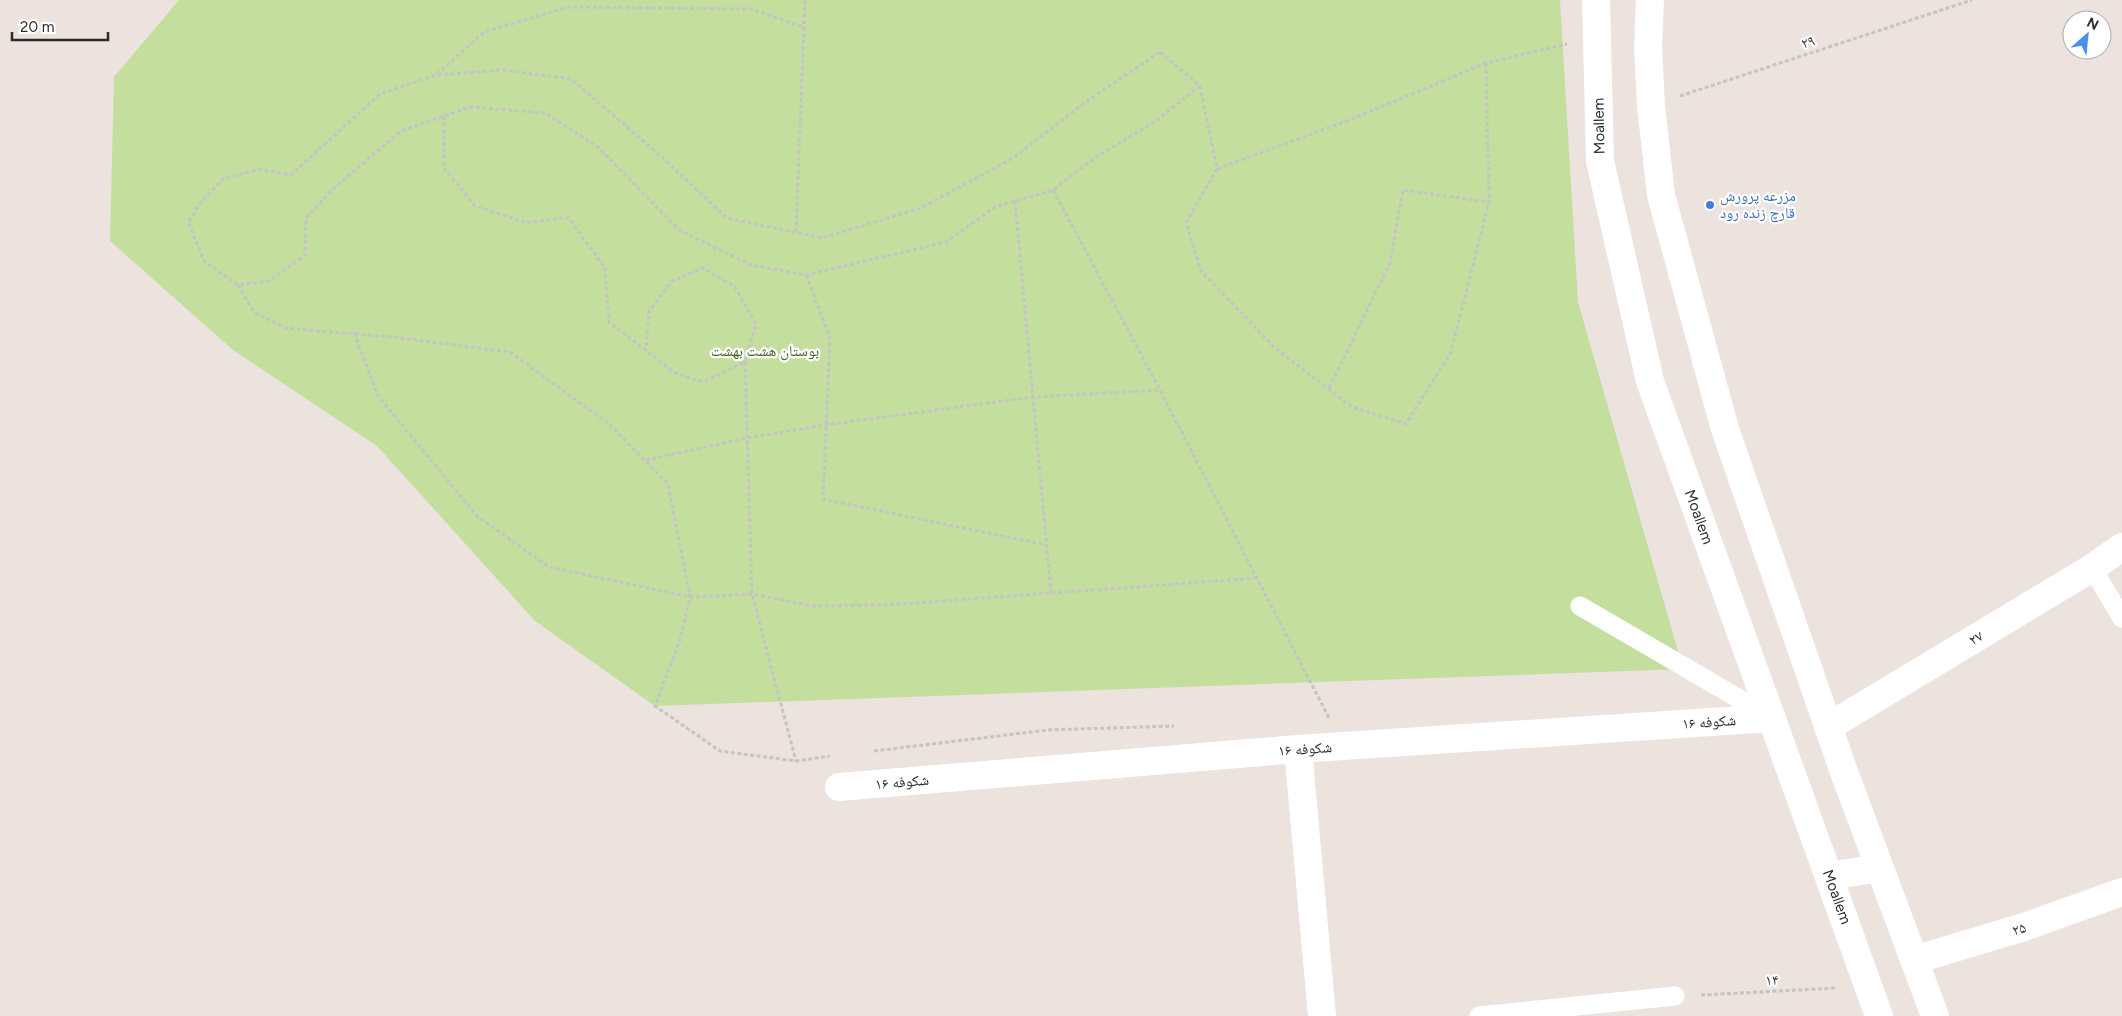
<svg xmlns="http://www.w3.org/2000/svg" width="2122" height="1016" font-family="Figtree,'Noto Naskh Arabic',sans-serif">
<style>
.green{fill:#c4df9d}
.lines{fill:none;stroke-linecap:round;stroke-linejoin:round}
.path{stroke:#c4c4c4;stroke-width:3;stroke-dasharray:4 2.5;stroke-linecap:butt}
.lane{stroke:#fff;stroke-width:19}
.street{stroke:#fff;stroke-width:28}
.secondary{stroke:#fff;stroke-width:28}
.shop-dot{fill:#3f7fe0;stroke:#fff;stroke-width:2}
.labels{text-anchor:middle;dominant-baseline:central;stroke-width:4.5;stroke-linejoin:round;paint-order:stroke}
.street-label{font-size:15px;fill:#2b2b2b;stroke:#fff}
.shop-label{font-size:15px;fill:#366cbe;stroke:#fff;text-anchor:start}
.park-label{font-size:15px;fill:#3e641f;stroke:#fff}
</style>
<rect width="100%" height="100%" fill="#ece2de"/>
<!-- green -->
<path class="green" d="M179,0H1560L1578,302L1683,669L655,706L535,621L377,446L233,350L110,241L114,77Z"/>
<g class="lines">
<!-- path -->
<path class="path" d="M1160,52L1200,86L1153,123L1096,157L1053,190L995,207L946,242L806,275L751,265L679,230L598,147L545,113L470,107L401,131L334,188L306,218L305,255L269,281L238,285L205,262L188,223L201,202L223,179L260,169L291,175L380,94L436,75L504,70L571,79L663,158L727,218L822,238L921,208L1013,158L1087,101Z
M437,74L484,32L569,7L751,9L803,27
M1200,86L1217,169L1186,223L1201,271L1275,348L1352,407L1406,424L1451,352L1489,202L1486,63
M1680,96L1972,0
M444,116V168L475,206L527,223L568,217L605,268L609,322L675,373L703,382L745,362L756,324L735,287L703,268L672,281L649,311L646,351
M1217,169L1352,119L1486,63L1567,44
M1053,190L1160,390L1329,718
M1015,201L1051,593
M796,232L805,0
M806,275L830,338L823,499L1046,545
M238,285L254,312L285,328L393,337L510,352L609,424L668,484L690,597L680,640L655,706L720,751L796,761L830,756
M354,333L378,396L478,517L549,567L690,597L752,594L812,606L888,605L1257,578
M745,362L752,594L796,761
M1329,388L1390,263L1403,190L1489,202
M646,460L747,438L825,425L1033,397L1160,390
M874,751L1047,730L1174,726
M1701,995L1837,988"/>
<!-- lane -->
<path class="lane" d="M2092,568L2122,618
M1580,606L1772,718
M1479,1016L1675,996"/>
<!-- street -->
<path class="street" d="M1828,727L2092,568L2122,547
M1298,749L1322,1016
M839,787L1298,749L1772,718
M1914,960L2024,927L2122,892"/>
<!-- secondary -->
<path class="secondary" d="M1596,0L1600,161L1650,381L1879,1016
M1650,0L1648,47L1651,106L1661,195L1725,429L1844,772L1935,1016
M1829,876L1880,868"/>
</g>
<!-- markers -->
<circle class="shop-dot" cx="1710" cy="205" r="5"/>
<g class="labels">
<!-- street labels -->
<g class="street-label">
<text transform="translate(1808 42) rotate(-18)">۲۹</text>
<text transform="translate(1599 126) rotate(-91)">Moallem</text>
<text transform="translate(1699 517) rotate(70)">Moallem</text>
<text transform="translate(1976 638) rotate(-31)">۲۷</text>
<text transform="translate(1709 722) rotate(-4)">شکوفه ۱۶</text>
<text transform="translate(1305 749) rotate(-4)">شکوفه ۱۶</text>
<text transform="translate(902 782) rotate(-5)">شکوفه ۱۶</text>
<text transform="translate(1837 897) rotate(70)">Moallem</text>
<text transform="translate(2019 929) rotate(-17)">۲۵</text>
<text transform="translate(1772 980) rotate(-3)">۱۴</text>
</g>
<!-- shop labels -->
<g class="shop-label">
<text x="1720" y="196">مزرعه پرورش<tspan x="1720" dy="17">قارچ زنده رود</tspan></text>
</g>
<!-- park labels -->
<g class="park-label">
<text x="765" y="351">بوستان هشت بهشت</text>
</g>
</g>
<!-- north arrow -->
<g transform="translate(2087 35) rotate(27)"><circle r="24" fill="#ffffff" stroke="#aaaaaa"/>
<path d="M0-4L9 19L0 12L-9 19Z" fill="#4790ef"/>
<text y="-8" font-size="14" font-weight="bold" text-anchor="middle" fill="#2b2b2b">N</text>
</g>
<!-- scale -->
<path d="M12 32v8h96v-8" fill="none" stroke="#2b2b2b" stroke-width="2.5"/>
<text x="20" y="32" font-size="15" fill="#2b2b2b" stroke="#ffffff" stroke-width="4" paint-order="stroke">20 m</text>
</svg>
